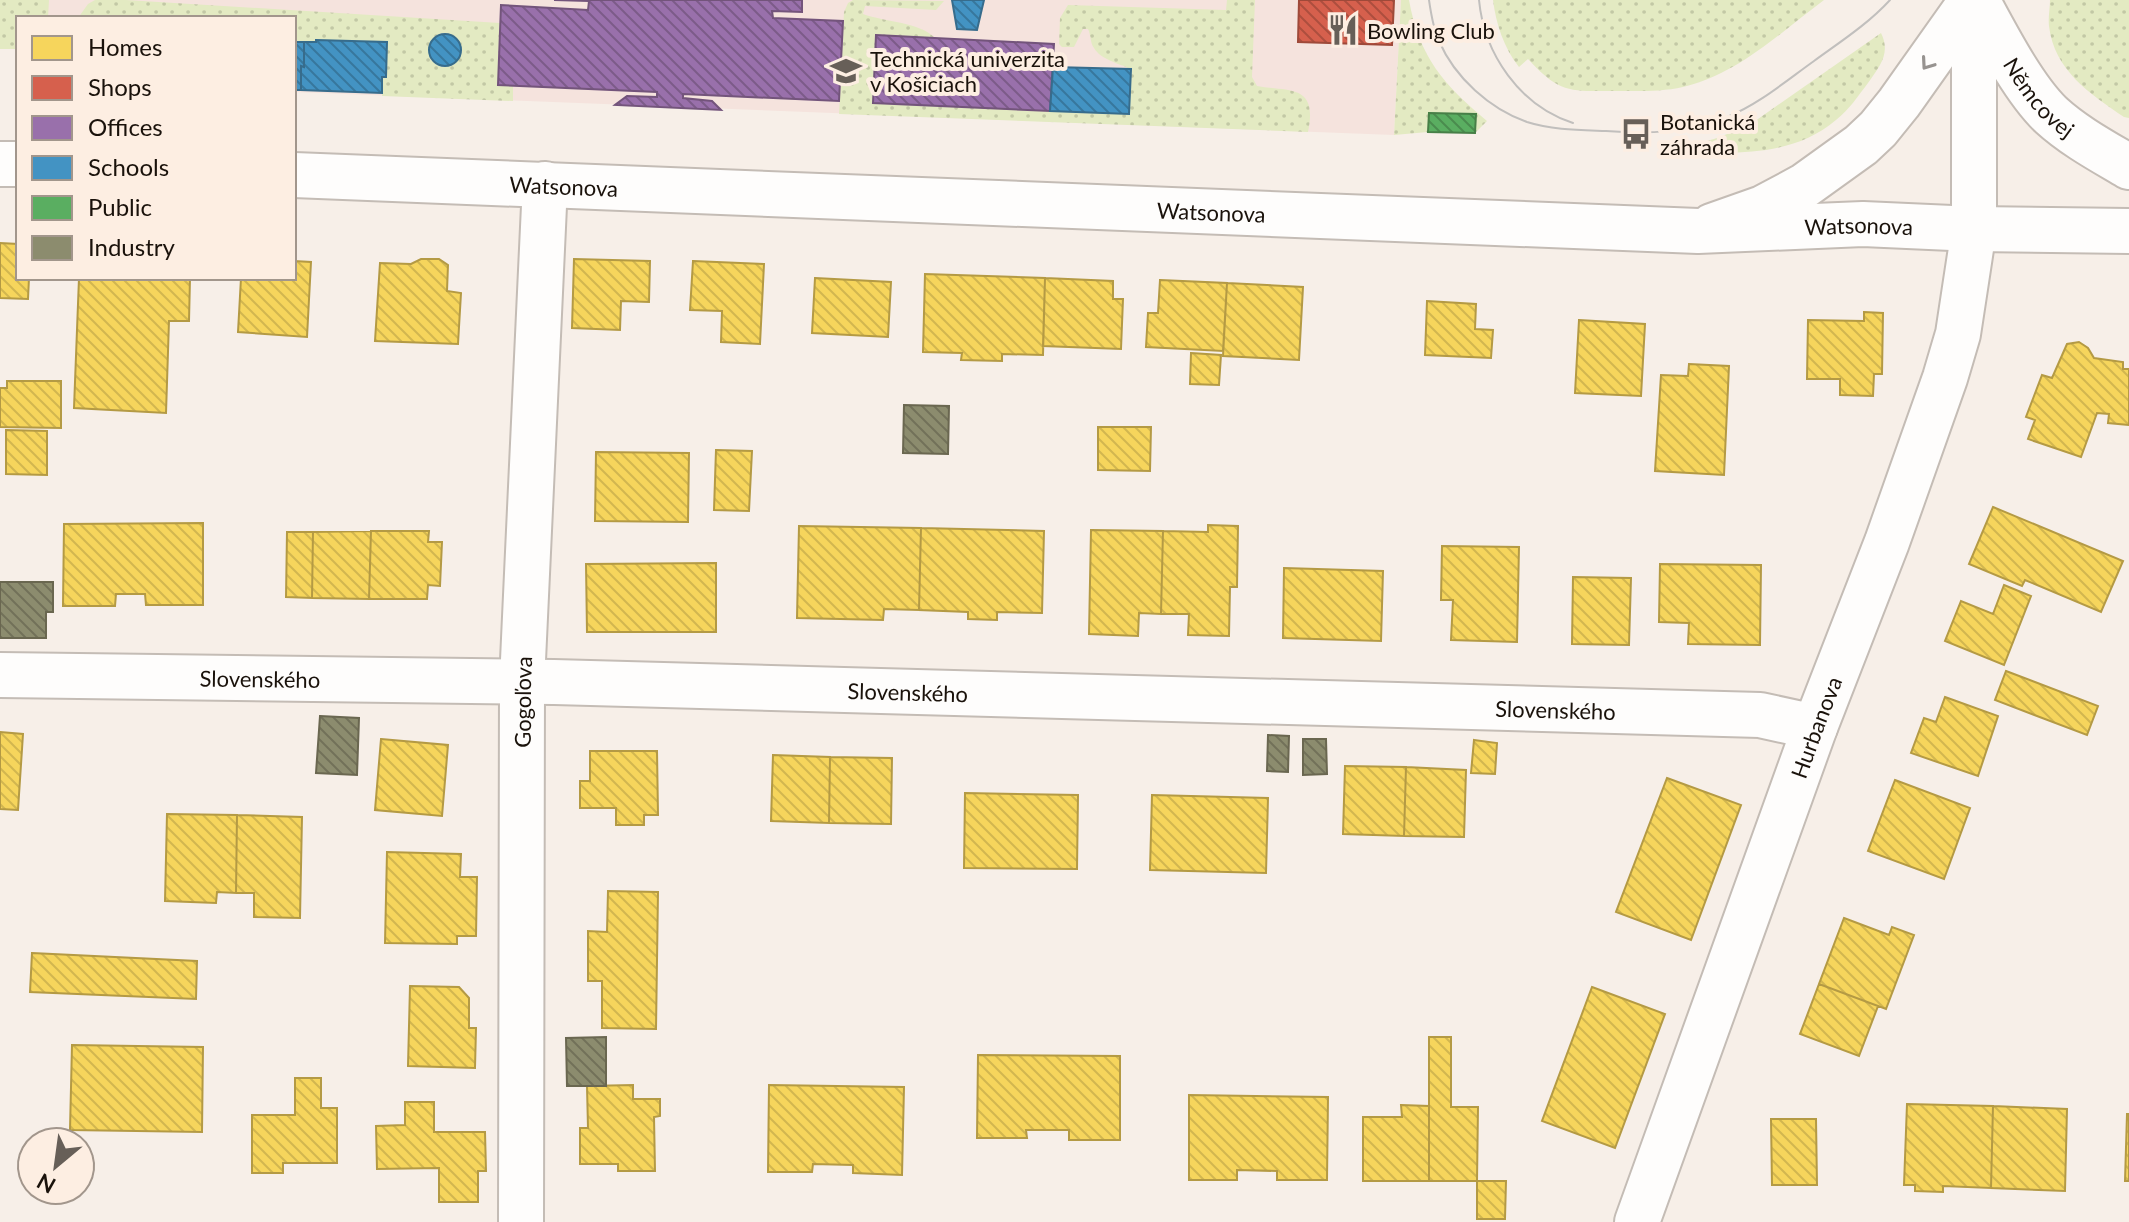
<svg xmlns="http://www.w3.org/2000/svg" width="2129" height="1222" font-family="Lato,sans-serif">
<style>
.education{fill:#f5e3dd}
.grass{fill:url(#grass-dots);fill-rule:evenodd}
.homes{fill:url(#homes-back-hatch);stroke:#b49a44;stroke-width:2}
.shops{fill:url(#shops-back-hatch);stroke:#9e4939;stroke-width:2}
.offices{fill:url(#offices-back-hatch);stroke:#73547b;stroke-width:2}
.schools{fill:url(#schools-back-hatch);stroke:#376c8c;stroke-width:2}
.public{fill:url(#public-back-hatch);stroke:#477f47;stroke-width:2}
.industry{fill:url(#industry-back-hatch);stroke:#6a6750;stroke-width:2}
.lines{fill:none;stroke-linecap:round;stroke-linejoin:round}
.minor-casing{stroke:#c4bcb5;stroke-width:48}
.tertiary-casing{stroke:#c4bcb5;stroke-width:48}
.minor{stroke:#fefdfc;stroke-width:44}
.tertiary{stroke:#fefdfc;stroke-width:44}
.tram{stroke:#c1bfbd;stroke-width:2}
.oneway{stroke:#979390}
.labels{text-anchor:middle;dominant-baseline:central;stroke-width:8;stroke-linejoin:round;paint-order:stroke}
.poi-label{font-size:22px;fill:#1a120b;stroke:#fdeee2;text-anchor:start}
.street-label{font-size:22px;fill:#1a120b;stroke:#fdeee2}
</style>
<defs>
<pattern id="grass-dots" width="8" height="8" patternUnits="userSpaceOnUse" patternTransform="scale(2)"><rect width="8" height="8" fill="#e3eac2"/><path d="M2 2h.1M6 6h.1" fill="none" stroke="#c2c8a5" stroke-width="1.8" stroke-linecap="round"/></pattern>
<pattern id="homes-back-hatch" width="6" height="6" patternUnits="userSpaceOnUse" patternTransform="scale(2)"><rect width="6" height="6" fill="#f6d55c"/><path d="M-1 5l2 2M0 0l6 6M5-1l2 2" fill="none" stroke="#d2b64f"/></pattern>
<pattern id="shops-back-hatch" width="6" height="6" patternUnits="userSpaceOnUse" patternTransform="scale(2)"><rect width="6" height="6" fill="#d6604d"/><path d="M-1 5l2 2M0 0l6 6M5-1l2 2" fill="none" stroke="#ad4e3e"/></pattern>
<pattern id="offices-back-hatch" width="6" height="6" patternUnits="userSpaceOnUse" patternTransform="scale(2)"><rect width="6" height="6" fill="#9970ab"/><path d="M-1 5l2 2M0 0l6 6M5-1l2 2" fill="none" stroke="#7c5b89"/></pattern>
<pattern id="schools-back-hatch" width="6" height="6" patternUnits="userSpaceOnUse" patternTransform="scale(2)"><rect width="6" height="6" fill="#4393c3"/><path d="M-1 5l2 2M0 0l6 6M5-1l2 2" fill="none" stroke="#37779d"/></pattern>
<pattern id="public-back-hatch" width="6" height="6" patternUnits="userSpaceOnUse" patternTransform="scale(2)"><rect width="6" height="6" fill="#5aae61"/><path d="M-1 5l2 2M0 0l6 6M5-1l2 2" fill="none" stroke="#4a8c4e"/></pattern>
<pattern id="industry-back-hatch" width="6" height="6" patternUnits="userSpaceOnUse" patternTransform="scale(2)"><rect width="6" height="6" fill="#8c8c6e"/><path d="M-1 5l2 2M0 0l6 6M5-1l2 2" fill="none" stroke="#727159"/></pattern>
</defs>
<rect width="100%" height="100%" fill="#f7efe8"/>
<!-- education -->
<path class="education" d="M0,0H1401L1394,135L294,92V18H18V49H0Z"/>
<!-- grass -->
<path class="grass" d="M0,0H49L48,18H18V49H0Z
M95,0H126L500,23L498,84L513,86V101L382,96V77L386,76L387,43L317,40L316,42H294V18H78L88,4ZM443,33C467,37 467,64 442,67L431,60C426,46 430,38 443,33Z
M853,0L944,1L936,10L865,6L863,14C885,22 920,22 935,38L877,35L874,103L1128,114L1130,69C1119,63 1101,60 1094,48C1090,43 1091,35 1088,29H1083L1074,47H1062L1059,44L1060,18L1068,5L1226,10L1227,0H1255L1252,77L1257,86C1290,92 1318,84 1308,132L839,114L844,12L848,3Z
M1401,0H1409C1419,57 1444,85 1487,121L1475,133L1476,114L1429,113L1428,132L1394,135Z
M1493,0H1824C1781,32 1737,75 1683,87C1661,92 1638,91 1615,91C1570,91 1560,94 1528,59L1519,67C1504,48 1496,24 1493,0Z
M2050,0H2129V118L2124,117C2090,94 2054,70 2049,26C2048,18 2050,8 2050,0Z
M1881,33C1891,53 1880,66 1868,83C1858,96 1849,110 1836,120C1789,160 1725,153 1669,151V147L1691,145L1714,139L1735,131L1758,119Z"/>
<!-- homes -->
<path class="homes" d="M0,243L18,244V278H29L28,299L0,298Z
M421,259H439L448,265L447,291L461,293L458,344L375,341L380,263L411,264Z
M574,259L650,261L649,302L621,301L620,330L572,328Z
M294,261L311,262L307,337L238,332L241,278H294Z
M693,261L764,264L760,344L721,342L722,311L690,310Z
M925,274L1045,278L1043,355L1002,354V361L961,360L962,353L923,352Z
M79,278H190L189,321H169L166,413L74,408Z
M815,278L891,282L888,337L812,333Z
M1045,278L1113,281V299H1123L1121,349L1043,346Z
M1160,280L1227,283L1223,351L1146,347L1148,313H1158Z
M1227,283L1303,287L1299,360L1223,356Z
M1427,301L1476,304L1475,329L1493,330L1491,358L1425,355Z
M1864,312L1883,313L1882,374H1874L1873,396L1840,395V379H1807L1808,320L1864,321Z
M1579,320L1645,324L1641,396L1575,393Z
M2079,342L2088,348L2094,358L2123,362V369H2129V425L2108,423L2109,414L2097,413L2081,457L2028,439L2035,420L2026,417L2042,375L2052,378L2067,344Z
M1191,353L1221,355L1219,385L1190,384Z
M1689,364L1729,366L1724,475L1655,471L1661,375L1688,376Z
M7,381H61V428L0,427V388H7Z
M1098,427H1151L1150,471L1098,470Z
M6,430L47,431V475L6,474Z
M716,450L752,451L749,511L714,510Z
M596,452L689,453L688,522L595,521Z
M1993,507L2123,561L2101,612L2025,580L2022,586L1969,564Z
M203,523V605H146L145,594H116L115,606H63L64,524Z
M1208,525L1238,526L1237,587H1230L1229,636L1188,635L1189,614H1161L1163,531L1208,532Z
M799,526L921,528L919,610L884,609L883,620L797,618Z
M921,528L1044,531L1042,613L997,612V620L968,619V612L919,610Z
M1091,530L1163,531L1161,614L1139,613L1138,636L1089,634Z
M371,531H429L428,542H442L440,586L428,585L427,599H369Z
M371,531L369,599L312,598L313,532Z
M287,532H313L312,598L286,597Z
M1442,546L1519,547L1517,642L1451,640L1453,600H1441Z
M716,563V632H587L586,564Z
M1660,564L1761,565L1760,645L1688,644L1689,623L1659,622Z
M1284,568L1383,571L1381,641L1283,638Z
M1573,577L1631,578L1629,645L1572,644Z
M2004,585L2031,596L2004,665L1945,641L1961,601L1993,614Z
M2006,671L2098,706L2087,735L1995,700Z
M1945,697L1998,716L1978,776L1911,753L1924,718L1936,722Z
M0,732L23,734L18,810L0,809Z
M381,739L448,745L442,816L375,810Z
M1474,740L1497,743L1495,774L1471,773Z
M590,751H657L658,815H644V825H616V808H580V781H590Z
M773,755L830,757L829,823L771,821Z
M830,757L892,758L891,824L829,823Z
M1345,766L1406,767L1404,836L1343,834Z
M1406,767L1466,770L1464,837L1404,836Z
M1667,778L1741,805L1691,940L1616,912Z
M1895,780L1970,808L1944,879L1868,851Z
M965,793L1078,795L1077,869L964,868Z
M1152,795L1268,798L1266,873L1150,870Z
M167,814L237,815L236,893L217,892L216,903L165,901Z
M237,815L302,817L300,918L254,917V893H236Z
M387,852L461,854L460,877H477L476,936H457V944L385,943Z
M608,891L658,892L656,1029L602,1028V981H588V931L607,932Z
M1844,918L1889,935L1892,927L1914,935L1886,1009L1819,984Z
M32,953L197,961L196,999L30,992Z
M1819,984L1878,1006L1859,1056L1800,1034Z
M410,986L459,987L469,998V1028H476L475,1068L408,1066Z
M1592,987L1665,1014L1615,1148L1542,1121Z
M1429,1037H1451V1107H1478L1477,1181H1429Z
M72,1045L203,1047L202,1132L70,1130Z
M978,1055L1120,1056V1140H1069V1130H1026L1027,1138H977Z
M295,1078H321V1108H337V1163H283V1173H252V1115H295Z
M633,1085V1099H660V1116L654,1117L655,1171H618V1164H580V1128H588L587,1086Z
M769,1085L904,1087L902,1175L853,1173V1165L813,1164L812,1172H768Z
M1189,1095L1328,1097L1327,1180H1277V1171L1237,1170V1180H1189Z
M405,1102H434V1132H485L486,1171H478V1202H439V1168L377,1169L376,1126L405,1125Z
M1907,1104L1993,1106L1991,1188L1943,1186V1192L1915,1191V1185H1904Z
M1401,1105L1429,1106V1181H1363V1117H1402Z
M1993,1106L2067,1109L2065,1191L1991,1188Z
M2127,1114H2129V1181H2125Z
M1771,1119H1816L1817,1185H1772Z
M1477,1181H1506L1505,1219H1477Z"/>
<!-- shops -->
<path class="shops" d="M1299,0H1394L1392,45L1298,42Z"/>
<!-- offices -->
<path class="offices" d="M554,0H802V12L772,11L773,18L843,21L839,101L683,94V98L712,101L721,110L615,105L627,96L657,97V92L498,85L501,5L588,10L589,1Z
M876,35L1054,44L1050,111L873,103Z"/>
<!-- schools -->
<path class="schools" d="M952,0H984L977,30L957,29Z
M429 50a16 16 0 1 1 32 0a16 16 0 1 1-32 0Z
M316,40L387,42L386,77H382V93L301,90V66L304,67V42H316Z
M294,42H304V67L301,66V90H294Z
M1053,67L1131,69L1129,114L1050,111Z"/>
<!-- public -->
<path class="public" d="M1429,113L1476,114L1475,133L1428,132Z"/>
<!-- industry -->
<path class="industry" d="M904,405L949,406L948,454L903,453Z
M0,582H53V612H46V638H0Z
M320,716L359,718L357,775L316,773Z
M1268,735L1289,736L1288,772L1267,771Z
M1303,739H1326L1327,774L1303,775Z
M606,1037V1086H567L566,1038Z"/>
<g class="lines">
<defs>
<g id="minor">
<path id="s1" d="M1977,0C1996,35 2023,88 2051,115C2074,136 2102,151 2129,167"/>
<path d="M1712,226L1763,208L1804,186L1861,145L1878,129L1899,103L1972,0"/>
<path id="s2" d="M0,675L554,682L1760,715L1815,727"/>
<path id="s3" d="M521,1222L522,682L545,184"/>
<path id="s4" d="M1637,1222L1815,727L1887,542L1945,378L1958,334L1974,229V0"/>
</g>
<g id="tertiary">
<path d="M0,164H18"/>
<path id="s5" d="M294,175L1698,231L1863,224L1974,229L2129,231"/>
</g>
</defs>
<!-- minor casing -->
<use href="#minor" class="minor-casing"/>
<!-- tertiary casing -->
<use href="#tertiary" class="tertiary-casing"/>
<!-- minor -->
<use href="#minor" class="minor"/>
<!-- tertiary -->
<use href="#tertiary" class="tertiary"/>
<!-- tram -->
<path class="tram" d="M1429,0C1431,14 1433,28 1439,41C1455,78 1490,109 1527,122C1552,130 1580,130 1606,131C1648,134 1687,133 1727,117C1759,104 1786,81 1814,61C1840,42 1868,24 1890,0
M1479,0C1484,54 1520,106 1573,123"/>
</g>
<!-- one-way arrows -->
<defs><path id="oneway-chevron" d="M-2-3.5L2.5 0L-2 3.5" fill="none" stroke-width="1.6" stroke-linecap="round" stroke-linejoin="round" transform="scale(2)"/></defs>
<use class="oneway" href="#oneway-chevron" transform="translate(1927 64) rotate(125)"/>
<!-- icons -->
<defs>
<symbol id="restaurant-bare" viewBox="-9 -9 18 18"><path d="M-5-6h1v4h1v-4h1v4h1v-4h1v5L-1.5 .5V6h-2V.5L-5-1ZM5-6V6H3V1.5H1.5Q1.5-4 5-6Z" fill="#675f58" stroke="#fdeee2" stroke-width="2.5" paint-order="stroke"/></symbol>
<symbol id="university-bare" viewBox="-9 -9 18 18"><path d="M0-5L7-2L0 1L-7-2ZM-4 1L0 2.5L4 1V4Q0 6-4 4Z" fill="#675f58" stroke="#fdeee2" stroke-width="2.5" paint-order="stroke"/></symbol>
<symbol id="bus-bare" viewBox="-9 -9 18 18"><path d="M-5-6H5V4H4V6H2V4H-2V6H-4V4H-5ZM-3.5-4V0h7V-4ZM-3.5 1.2v1.5H-2V1.2ZM2 1.2v1.5H3.5V1.2Z" fill="#675f58" stroke="#fdeee2" stroke-width="2.5" paint-order="stroke"/></symbol>
</defs>
<g fill-rule="evenodd">
<use href="#restaurant-bare" x="1321" y="8" width="44" height="44"/>
<use href="#university-bare" x="824" y="49" width="44" height="44"/>
<use href="#bus-bare" x="1614" y="112" width="44" height="44"/>
</g>
<g class="labels">
<!-- poi labels -->
<g class="poi-label">
<text x="1367" y="30">Bowling Club</text>
<text x="870" y="58">Technická univerzita<tspan x="870" dy="25">v Košiciach</tspan></text>
<text x="1660" y="121">Botanická<tspan x="1660" dy="25">záhrada</tspan></text>
</g>
<!-- street labels -->
<g class="street-label">
<text stroke="none"><textPath href="#s1" startOffset="116">Němcovej</textPath></text>
<text stroke="none"><textPath href="#s5" startOffset="270">Watsonova</textPath></text>
<text stroke="none"><textPath href="#s5" startOffset="918">Watsonova</textPath></text>
<text stroke="none"><textPath href="#s5" startOffset="1566">Watsonova</textPath></text>
<text stroke="none"><textPath href="#s2" startOffset="260">Slovenského</textPath></text>
<text stroke="none"><textPath href="#s2" startOffset="908">Slovenského</textPath></text>
<text stroke="none"><textPath href="#s3" startOffset="520">Gogoľova</textPath></text>
<text stroke="none"><textPath href="#s2" startOffset="1556">Slovenského</textPath></text>
<text stroke="none"><textPath href="#s4" startOffset="526">Hurbanova</textPath></text>
</g>
</g>
<!-- legend -->
<rect x="16" y="16" width="280" height="264" fill="#fdeee2" stroke="#a2968c" stroke-width="2"/>
<rect x="32" y="36" width="40" height="24" fill="#f6d55c" stroke="#a2968c" stroke-width="2"/>
<text x="88" y="56" font-size="24" fill="#1a120b">Homes</text>
<rect x="32" y="76" width="40" height="24" fill="#d6604d" stroke="#a2968c" stroke-width="2"/>
<text x="88" y="96" font-size="24" fill="#1a120b">Shops</text>
<rect x="32" y="116" width="40" height="24" fill="#9970ab" stroke="#a2968c" stroke-width="2"/>
<text x="88" y="136" font-size="24" fill="#1a120b">Offices</text>
<rect x="32" y="156" width="40" height="24" fill="#4393c3" stroke="#a2968c" stroke-width="2"/>
<text x="88" y="176" font-size="24" fill="#1a120b">Schools</text>
<rect x="32" y="196" width="40" height="24" fill="#5aae61" stroke="#a2968c" stroke-width="2"/>
<text x="88" y="216" font-size="24" fill="#1a120b">Public</text>
<rect x="32" y="236" width="40" height="24" fill="#8c8c6e" stroke="#a2968c" stroke-width="2"/>
<text x="88" y="256" font-size="24" fill="#1a120b">Industry</text>
<!-- north arrow -->
<g transform="translate(56 1166) rotate(209)"><circle r="38" fill="#fdeee2" stroke="#a2968c" stroke-width="2"/>
<path d="M0-6L14 30L0 20L-14 30Z" fill="#675f58"/>
<text y="-12" font-size="22" font-weight="bold" text-anchor="middle" fill="#1a120b">N</text>
</g>
</svg>
